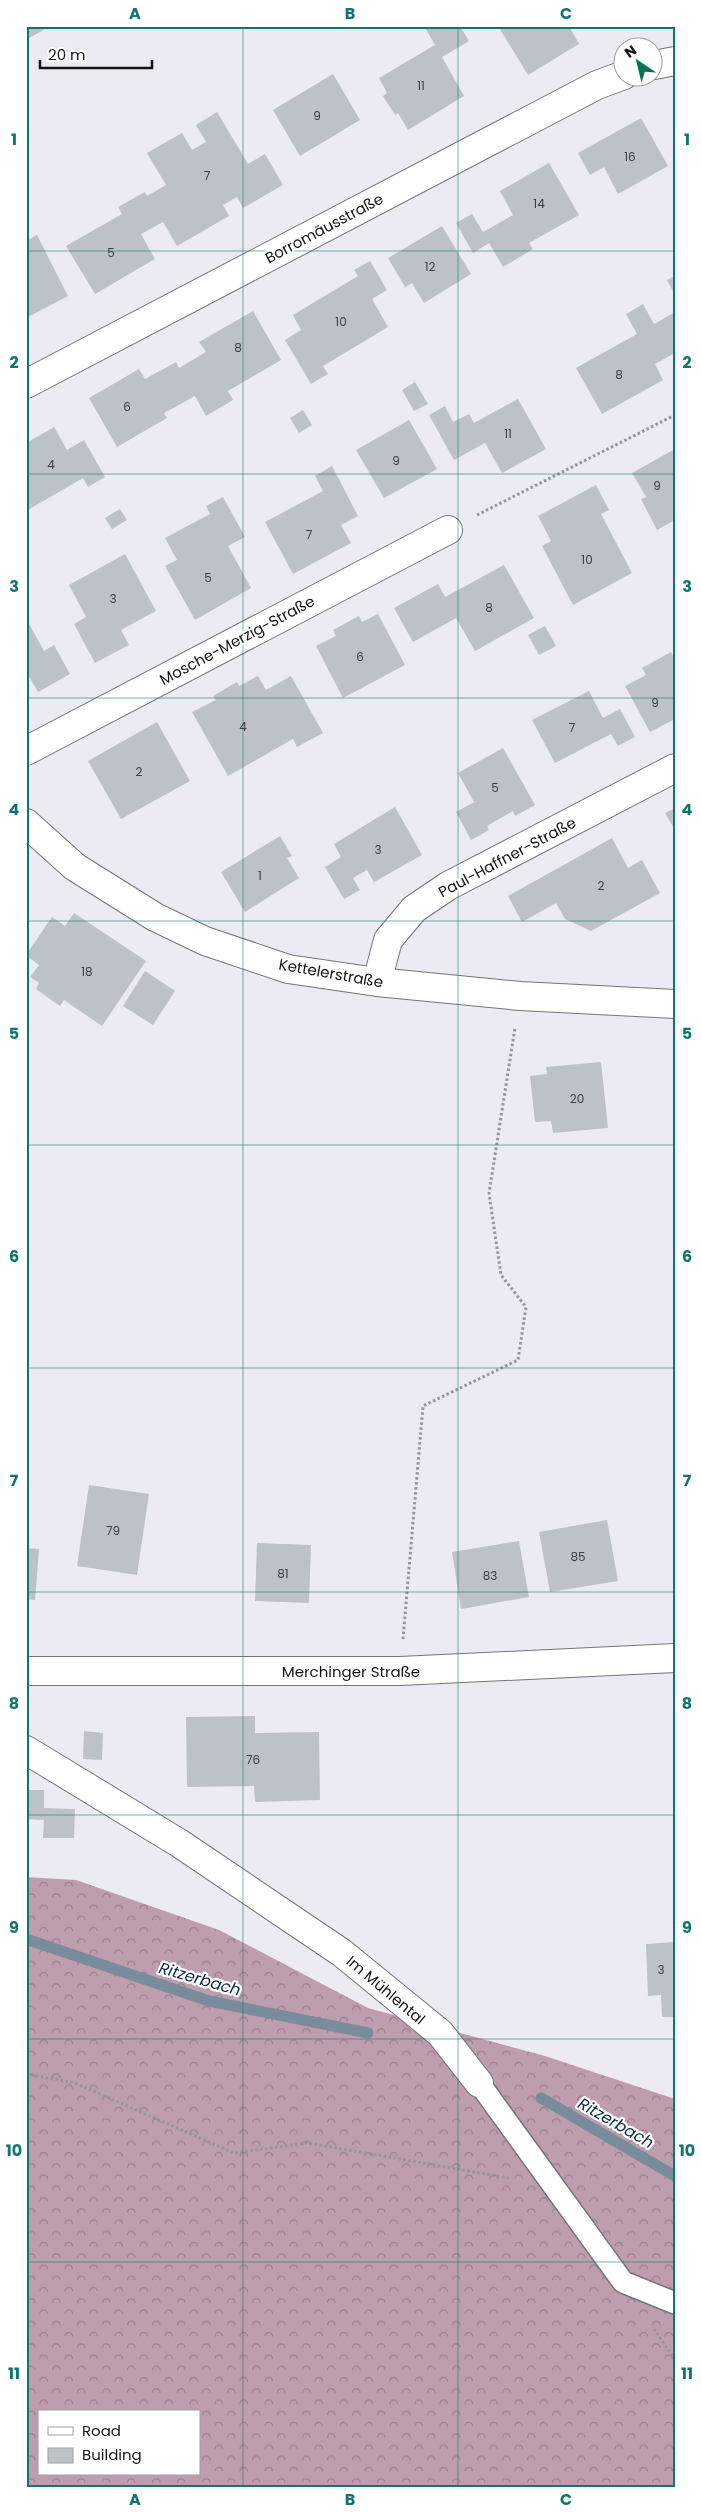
<svg xmlns="http://www.w3.org/2000/svg" width="701" height="2513" font-family="Poppins,sans-serif">
<style>
.forest{fill:url(#forest-crowns);fill-rule:evenodd}
.lines{fill:none;stroke-linecap:round;stroke-linejoin:round}
.stream{stroke:#788c9c;stroke-width:11}
.building{fill:#bdc1c8}
.service-casing{stroke:#75747b;stroke-width:24}
.minor-casing{stroke:#75747b;stroke-width:30}
.tertiary-casing{stroke:#75747b;stroke-width:30}
.path{stroke:#95949a;stroke-width:3;stroke-dasharray:2.5 2.5;stroke-linecap:butt}
.service{stroke:#fff;stroke-width:21}
.minor{stroke:#fff;stroke-width:28}
.tertiary{stroke:#fff;stroke-width:28}
.grid{fill:none;stroke:#0f766e;stroke-width:1;stroke-opacity:0.55}
.labels{text-anchor:middle;dominant-baseline:central;stroke-width:4.5;stroke-linejoin:round;paint-order:stroke}
.number-label{font-size:12px;fill:#3e3e42}
.street-label{font-size:15px;fill:#131215;stroke:#fff}
.water-label{font-size:16px;font-style:italic;fill:#072e45;stroke:#fff}
.neatline{fill:none;stroke:#0f766e;stroke-width:2}
.grid-label{font-size:16px;text-anchor:middle;font-weight:bold;fill:#0f766e}
</style>
<defs>
<pattern id="forest-crowns" width="20" height="18" patternUnits="userSpaceOnUse" patternTransform="scale(1.25)"><rect width="20" height="18" fill="#bd9dae"/><path d="M2 6a3 3 0 1 1 6 0M12 15a3 3 0 1 1 6 0" fill="none" stroke="#987f8c"/></pattern>
</defs>
<rect width="100%" height="100%" fill="#ecebf3"/>
<!-- forest -->
<path class="forest" d="M26,1877L76,1880L219,1930L368,2008L545,2056L675,2099V2487H26ZM39,2412H199V2474H39Z"/>
<g class="lines">
<!-- stream -->
<path class="stream" d="M26,1939L209,2001L368,2033
M541,2098L675,2176"/>
</g>
<!-- building -->
<path class="building" d="M26,26H50L26,40Z
M424,26H460L469,41L442,57L464,96L408,130L398,113L395,115L383,96L387,93L379,78L435,45Z
M498,26H569L579,44L528,75Z
M333,74L360,120L300,156L273,110Z
M217,112L248,164L265,154L283,185L243,208L237,197L223,205L229,216L177,246L163,222L141,234L155,259L95,294L66,246L122,214L118,207L145,192L147,196L166,185L147,153L182,133L192,150L206,142L196,125Z
M641,118L668,166L618,194L604,167L590,175L578,153Z
M549,163L579,215L529,243L533,249L503,267L489,243L473,253L456,223L472,214L483,232L513,215L500,191Z
M442,226L471,274L424,303L412,283L405,287L388,258Z
M37,235L68,296L26,318V241Z
M370,261L387,290L372,299L388,327L323,366L328,374L311,384L285,340L301,330L293,315L358,276L354,270Z
M675,276V295L667,280Z
M643,304L654,324L675,312V353L655,364L663,380L602,414L576,368L637,334L626,314Z
M253,311L281,360L228,391L233,400L206,416L195,396L164,413L167,418L117,447L89,398L139,369L145,379L176,362L179,368L206,352L199,342Z
M415,382L428,404L414,411L402,390Z
M518,399L546,449L502,473L485,443L454,460L429,415L445,406L453,422L469,414L474,423Z
M303,410L312,425L299,433L290,418Z
M409,420L437,469L384,498L356,450Z
M54,427L67,450L84,440L105,477L88,487L83,478L26,511V443Z
M675,449V520L657,530L641,499L646,497L632,473Z
M332,466L358,516L341,525L351,543L293,574L265,522L323,491L315,476Z
M596,485L609,510L601,514L632,573L573,605L542,546L551,541L538,516Z
M223,497L245,537L228,546L251,588L195,620L165,566L177,560L165,538L210,514L206,506Z
M120,509L127,520L112,529L105,518Z
M125,554L156,611L121,630L129,645L95,663L74,624L86,617L69,585Z
M504,565L534,618L475,651L456,618L413,642L394,608L438,584L445,597Z
M378,614L405,665L343,698L316,646L336,636L333,630L359,616L362,622Z
M26,618L44,651L54,645L70,674L38,692L26,671Z
M545,626L556,646L539,655L528,635Z
M671,652L675,659V719L650,732L625,686L646,675L642,668Z
M258,676L266,690L291,676L323,733L297,747L293,739L228,776L192,712L216,700L213,696L237,682L239,686Z
M589,691L603,718L620,709L635,737L618,746L611,734L555,763L532,720Z
M157,722L190,781L121,819L88,761Z
M503,748L535,805L515,816L513,811L487,826L489,830L471,840L456,812L474,802L458,773Z
M395,807L422,855L374,882L367,870L353,878L360,890L344,899L325,867L341,857L334,844Z
M675,808V830L665,813Z
M280,836L292,856L287,858L299,878L245,912L221,872Z
M612,838L628,868L642,860L660,893L591,931L565,919L556,903L522,922L508,896Z
M74,913L146,961L102,1026L64,1000L60,1006L36,989L39,983L30,977L39,965L26,955L52,917L65,926Z
M145,971L175,991L153,1025L123,1006Z
M601,1062L608,1128L553,1133L551,1121L535,1122L530,1076L547,1074L546,1067Z
M89,1485L149,1494L137,1575L77,1566Z
M607,1520L618,1581L550,1592L539,1532Z
M519,1541L529,1597L461,1609L452,1552Z
M257,1543L311,1545L309,1603L255,1601Z
M26,1548L39,1549L35,1600L26,1599Z
M255,1716V1733L319,1732L320,1800L255,1802L254,1786L187,1787L186,1717Z
M84,1731L103,1733L102,1760L83,1759Z
M26,1790H44V1808L75,1809L74,1838H43L44,1820L26,1819Z
M675,1942V2017H662L661,1995L648,1996L646,1944Z"/>
<g class="lines">
<defs>
<path id="service" d="M479,2083L623,2282L675,2303"/>
<path id="minor" d="M654,65L675,61
M26,384L597,85L624,75
M26,751L448,530
M26,823L75,867L155,917L205,941L288,969L377,982L520,996L675,1004
M377,982L388,940L414,909L448,886L675,768
M26,1750L179,1843L342,1953L440,2033L479,2083"/>
<path id="tertiary" d="M26,1671H400L675,1658"/>
</defs>
<!-- service casing -->
<use href="#service" class="service-casing"/>
<!-- minor casing -->
<use href="#minor" class="minor-casing"/>
<!-- tertiary casing -->
<use href="#tertiary" class="tertiary-casing"/>
<!-- path -->
<path class="path" d="M477,515L675,415
M403,1639L423,1406L518,1360L526,1307L501,1275L489,1193L515,1028
M26,2074L75,2083L234,2153L308,2143L509,2178
M654,2329L675,2360"/>
<!-- service -->
<use href="#service" class="service"/>
<!-- minor -->
<use href="#minor" class="minor"/>
<!-- tertiary -->
<use href="#tertiary" class="tertiary"/>
</g>
<!-- grid -->
<path class="grid" d="M243,26V2487M458,26V2487M26,251H675M26,474H675M26,698H675M26,921H675M26,1145H675M26,1368H675M26,1592H675M26,1815H675M26,2039H675M26,2262H675"/>
<g class="labels">
<!-- number labels -->
<g class="number-label">
<text x="421" y="85">11</text>
<text x="317" y="115">9</text>
<text x="630" y="156">16</text>
<text x="207" y="175">7</text>
<text x="539" y="203">14</text>
<text x="111" y="252">5</text>
<text x="430" y="266">12</text>
<text x="341" y="321">10</text>
<text x="238" y="347">8</text>
<text x="619" y="374">8</text>
<text x="127" y="406">6</text>
<text x="508" y="433">11</text>
<text x="396" y="460">9</text>
<text x="51" y="464">4</text>
<text x="657" y="485">9</text>
<text x="309" y="534">7</text>
<text x="587" y="559">10</text>
<text x="208" y="577">5</text>
<text x="113" y="598">3</text>
<text x="489" y="607">8</text>
<text x="360" y="656">6</text>
<text x="655" y="702">9</text>
<text x="243" y="726">4</text>
<text x="572" y="727">7</text>
<text x="139" y="771">2</text>
<text x="495" y="787">5</text>
<text x="378" y="849">3</text>
<text x="260" y="875">1</text>
<text x="601" y="885">2</text>
<text x="87" y="971">18</text>
<text x="577" y="1098">20</text>
<text x="113" y="1530">79</text>
<text x="578" y="1556">85</text>
<text x="283" y="1573">81</text>
<text x="490" y="1575">83</text>
<text x="253" y="1759">76</text>
<text x="661" y="1969">3</text>
</g>
<!-- street labels -->
<g class="street-label">
<text transform="translate(324 228) rotate(-28)">Borromäusstraße</text>
<text transform="translate(237 640) rotate(-28)">Mosche-Merzig-Straße</text>
<text transform="translate(507 857) rotate(-28)">Paul-Haffner-Straße</text>
<text transform="translate(331 973) rotate(10)">Kettelerstraße</text>
<text x="351" y="1671">Merchinger Straße</text>
<text transform="translate(386 1990) rotate(40)">Im Mühlental</text>
</g>
<!-- water labels -->
<g class="water-label">
<text transform="translate(200 1979) rotate(16)">Ritzerbach</text>
<text transform="translate(616 2123) rotate(30)">Ritzerbach</text>
</g>
</g>
<!-- border -->
<rect width="701" height="2513" fill="none" stroke="#ffffff" stroke-width="55"/>
<!-- legend -->
<rect x="38" y="2410" width="162" height="65" fill="#ffffff" stroke="#a1a0a1"/>
<rect x="48" y="2427" width="25" height="8" fill="#ffffff" stroke="#a1a0a1"/>
<text x="82" y="2436" font-size="15" fill="#131215">Road</text>
<rect x="48" y="2448" width="25" height="15" fill="#bdc1c8" stroke="#a1a0a1"/>
<text x="82" y="2460" font-size="15" fill="#131215">Building</text>
<!-- north arrow -->
<g transform="translate(638 62) rotate(325)"><circle r="24" fill="#ffffff" stroke="#a1a0a1"/>
<path d="M0-4L9 19L0 12L-9 19Z" fill="#027550"/>
<text y="-8" font-size="14" font-weight="bold" text-anchor="middle" fill="#131215">N</text>
</g>
<!-- scale -->
<path d="M40 60v8h112v-8" fill="none" stroke="#131215" stroke-width="2.5"/>
<text x="48" y="60" font-size="15" fill="#131215" stroke="#ffffff" stroke-width="4" paint-order="stroke">20 m</text>
<rect x="28" y="28" width="646" height="2458" class="neatline"/>
<g class="grid-label">
<text x="135" y="19">A</text>
<text x="350" y="19">B</text>
<text x="566" y="19">C</text>
<text x="14" y="145">1</text>
<text x="687" y="145">1</text>
<text x="14" y="368">2</text>
<text x="687" y="368">2</text>
<text x="14" y="592">3</text>
<text x="687" y="592">3</text>
<text x="14" y="815">4</text>
<text x="687" y="815">4</text>
<text x="14" y="1039">5</text>
<text x="687" y="1039">5</text>
<text x="14" y="1262">6</text>
<text x="687" y="1262">6</text>
<text x="14" y="1486">7</text>
<text x="687" y="1486">7</text>
<text x="14" y="1709">8</text>
<text x="687" y="1709">8</text>
<text x="14" y="1933">9</text>
<text x="687" y="1933">9</text>
<text x="14" y="2156">10</text>
<text x="687" y="2156">10</text>
<text x="14" y="2379">11</text>
<text x="687" y="2379">11</text>
<text x="135" y="2505">A</text>
<text x="350" y="2505">B</text>
<text x="566" y="2505">C</text>
</g>
</svg>
